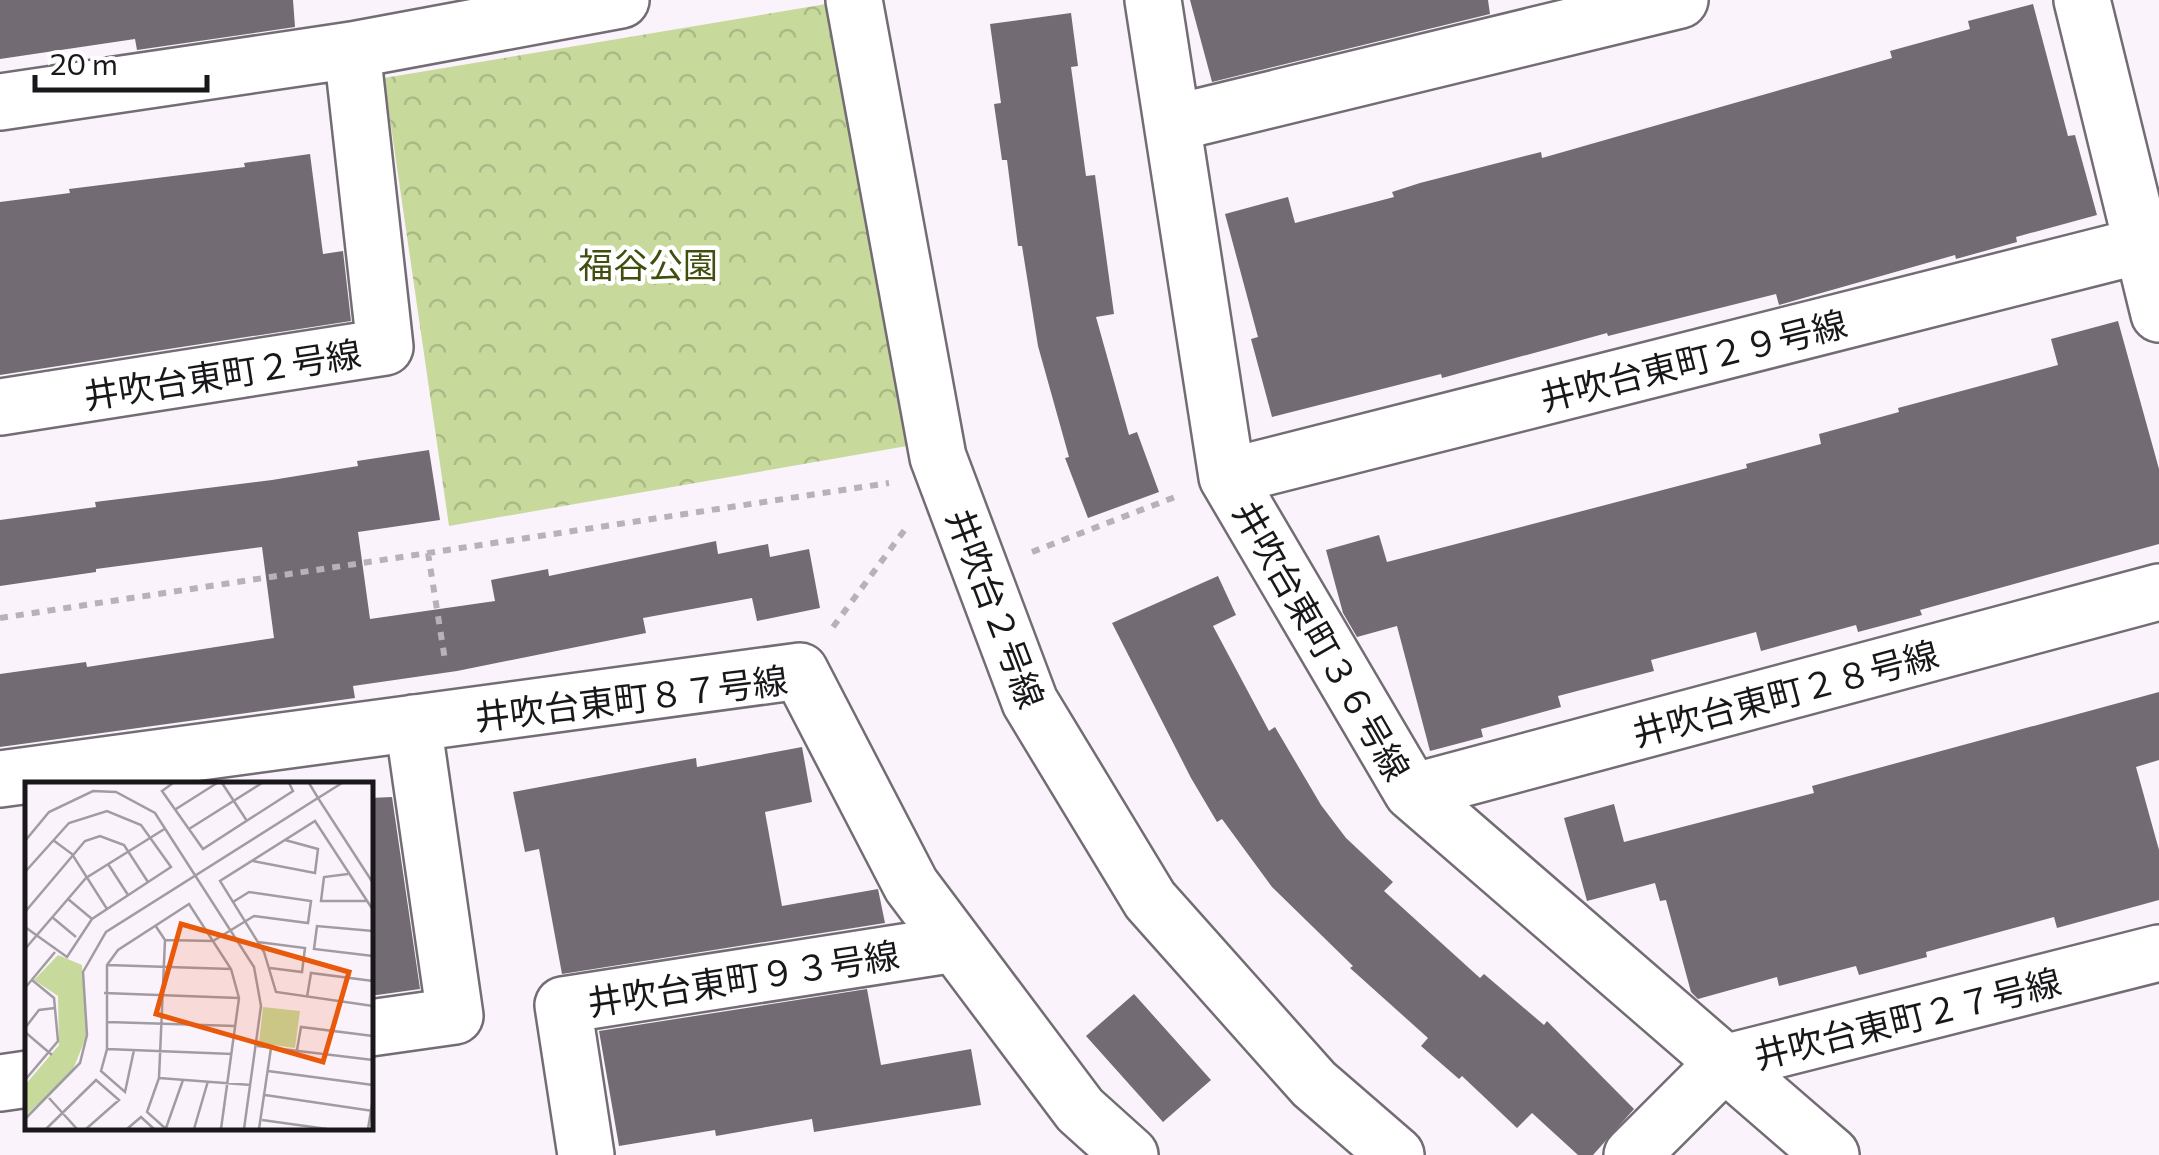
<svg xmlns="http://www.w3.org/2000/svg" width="2159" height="1155" font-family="Commissioner,'Noto Sans JP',sans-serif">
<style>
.park{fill:url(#park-crowns)}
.building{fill:#726b73}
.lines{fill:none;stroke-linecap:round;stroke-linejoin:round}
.minor-casing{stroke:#736c74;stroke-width:60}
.tertiary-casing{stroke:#736c74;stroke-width:60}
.path{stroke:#b7b1b8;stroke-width:6;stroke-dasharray:8 8;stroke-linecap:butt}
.minor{stroke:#fff;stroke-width:55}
.tertiary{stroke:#fff;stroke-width:55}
.labels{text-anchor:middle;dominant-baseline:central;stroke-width:9;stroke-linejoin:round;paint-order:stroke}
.park-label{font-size:35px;fill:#414f0e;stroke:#fff}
.street-label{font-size:35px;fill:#19171a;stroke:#fff}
.inset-road{fill:none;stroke:#a19ba2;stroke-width:2.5}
.view{fill:#e8590c;fill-opacity:0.15;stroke:#e8590c;stroke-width:5}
.inset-edge{fill:none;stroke:#19171a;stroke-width:5}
</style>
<defs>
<pattern id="park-crowns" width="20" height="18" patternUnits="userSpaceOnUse" patternTransform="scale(2.5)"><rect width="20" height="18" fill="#c7da9c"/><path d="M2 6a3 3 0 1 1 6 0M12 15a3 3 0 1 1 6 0" fill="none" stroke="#aaba86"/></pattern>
</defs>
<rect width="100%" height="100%" fill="#fbf3fc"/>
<!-- park -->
<path class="park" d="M832,3L907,446L449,526L384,78Z"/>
<!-- building -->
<path class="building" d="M0,0H293L295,27L137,50L135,39L0,59Z
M1190,0H1488L1490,14L1212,82Z
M2033,4L2068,136L2075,135L2097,215L2016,237L2017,242L1956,259L1955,255L1779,305L1776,294L1608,336L1607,333L1442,378L1441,374L1272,417L1251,339L1258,337L1225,214L1288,197L1295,223L1394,197L1392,192L1420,183L1541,152L1542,158L1892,58L1890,51L1970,29L1968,21Z
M1071,13L1078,66L1071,67L1086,176L1095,175L1114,314L1096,317L1129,435L1137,432L1159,492L1088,518L1065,458L1069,457L1038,346L1022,246H1018L1007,160H1002L994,104L1001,103L990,24Z
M310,154L323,254L343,251L351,321L0,375V202L70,193L69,189L245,167L244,163Z
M2118,321L2159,469V544L1920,610L1922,615L1858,632L1856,625L1761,651L1756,632L1651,660L1654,671L1558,696L1561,707L1481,729L1483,737L1430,751L1397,626L1357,637L1343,613L1326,550L1379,535L1387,562L1747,468L1746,464L1821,444L1819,434L1899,412L1898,408L2058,365L2051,339Z
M429,450L440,520L358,532L370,619L495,601L491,580L548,569L549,576L716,541L718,554L768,544L770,557L809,549L820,608L757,621L752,598L643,618L646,633L457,671L353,686L355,698L0,747V674L86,662L87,667L274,638L262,547L96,569V572L0,586V520L96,507L95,502L272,480L358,466L357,461Z
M1218,576L1236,615L1213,626L1269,731L1275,727L1321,805L1346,838L1393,882L1384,891L1480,978L1484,974L1544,1025L1547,1021L1634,1109L1593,1155H1578L1532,1113L1517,1128L1462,1076L1459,1079L1421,1046L1428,1038L1350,968L1353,966L1272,887L1222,819L1217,822L1191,778L1112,623Z
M2159,692V760L2136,767L2159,850V900L2057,928L2054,917L1926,952L1927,957L1859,975L1856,966L1779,986L1777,977L1698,999L1691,992L1666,900L1660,901L1655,883L1587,901L1564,818L1614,804L1624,842L1814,793L1812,786Z
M802,747L812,802L765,812L782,906L878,889L885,923L562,974L539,849L525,852L513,792L696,758L697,767Z
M392,797L420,989L370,996V798Z
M867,989L881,1065L971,1049L981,1105L814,1132L812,1119L716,1136L715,1130L619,1146L599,1031Z
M1134,994L1211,1080L1163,1122L1086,1036Z"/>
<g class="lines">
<defs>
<path id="minor" d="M1153,0L1227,477L1412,792L1831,1155
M2082,0L2159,314
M0,102L352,50L621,0
M1174,123L1680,0
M0,407L385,347L352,50
M1227,477L2159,241
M0,779L800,671L911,885L1080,1110L1130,1155
M1412,792L2159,592
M370,1028L455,1016L413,723
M0,1083L28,1079
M586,1155L563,1005L955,944
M1632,1155L1724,1063L2159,953"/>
<path id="tertiary" d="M854,0L938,457L1030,702L1150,900L1314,1084L1396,1155"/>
</defs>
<!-- minor casing -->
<use href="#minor" class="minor-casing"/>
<!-- tertiary casing -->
<use href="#tertiary" class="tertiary-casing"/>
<!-- path -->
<path class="path" d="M1032,552L1175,497
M428,553L445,660
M0,618L889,483
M833,627L906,528"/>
<!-- minor -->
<use href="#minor" class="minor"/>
<!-- tertiary -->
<use href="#tertiary" class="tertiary"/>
</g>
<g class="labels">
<!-- park labels -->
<g class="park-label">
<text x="648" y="263">福谷公園</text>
</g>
<!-- street labels -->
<g class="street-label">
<text transform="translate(1693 359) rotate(-14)">井吹台東町２９号線</text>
<text transform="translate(222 373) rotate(-9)">井吹台東町２号線</text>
<text transform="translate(997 608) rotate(69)">井吹台２号線</text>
<text transform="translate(1323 640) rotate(60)">井吹台東町３６号線</text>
<text transform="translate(1785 692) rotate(-15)">井吹台東町２８号線</text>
<text transform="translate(631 697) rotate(-7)">井吹台東町８７号線</text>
<text transform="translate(743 977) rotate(-9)">井吹台東町９３号線</text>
<text transform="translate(1907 1017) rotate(-14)">井吹台東町２７号線</text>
</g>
</g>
<!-- overview -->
<g transform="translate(25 782)">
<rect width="348" height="348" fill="#fbf3fc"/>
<path d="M33,173L57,183L62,253L47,290L0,334V303L34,263L33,214L9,198ZM238,225L275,229L270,266L234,261Z" fill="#c7da9c"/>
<path class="inset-road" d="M148,1L137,9L178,67L268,9L264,1M197,1L222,39M284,1L293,16L317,1M151,27L192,1M164,47L237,1M28,58L47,72L82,127M0,59L24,30L68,9L91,10L130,31L229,185L236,224L219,347M228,79L290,91L293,67L260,58M83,82L103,113M0,90L44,41L82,29L116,43L146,85L67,137L42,175L0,145M323,92L299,95L296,119H342M43,117L67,137M348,128L290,39L195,99L239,170L251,210L348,224M0,130L60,59L75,54L99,63L123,100M27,135L51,155M130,143L140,158L188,159L229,134L283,141L286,119L224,110L208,120M348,149L292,144L289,167L348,174M140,158L134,296L122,330L141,347M233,160L280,166L277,190L245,186M0,167L61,96L141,46M82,183L206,187M0,206L30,170M79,211L214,216M282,215L286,191L348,199M83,240L210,244M0,246L14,228L30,226M0,250L27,273M232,264L348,278M82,267L207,272M109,268L100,310L76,289L82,267V183L93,168L164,122L206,187L214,216L196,347M272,268L276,245L348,254M243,289L348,303M134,296L226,303M0,298L33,259L29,216L7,198M240,313L348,329M24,316L52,347M0,337L55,281L62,253L58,190L81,150L293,16L348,101M237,338L302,347M141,346L158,298M21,347L71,298L94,318L61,347M102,347L116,335L129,347M169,347L183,299M234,347L246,266M343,347L348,316"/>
<path class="view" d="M156,142L324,190L298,280L131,232Z"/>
<rect width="348" height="348" class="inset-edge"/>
</g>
<!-- scale -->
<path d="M35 75v15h172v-15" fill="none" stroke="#19171a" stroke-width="5"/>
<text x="50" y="75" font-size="30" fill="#19171a" stroke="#ffffff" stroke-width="8" paint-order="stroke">20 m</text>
</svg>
